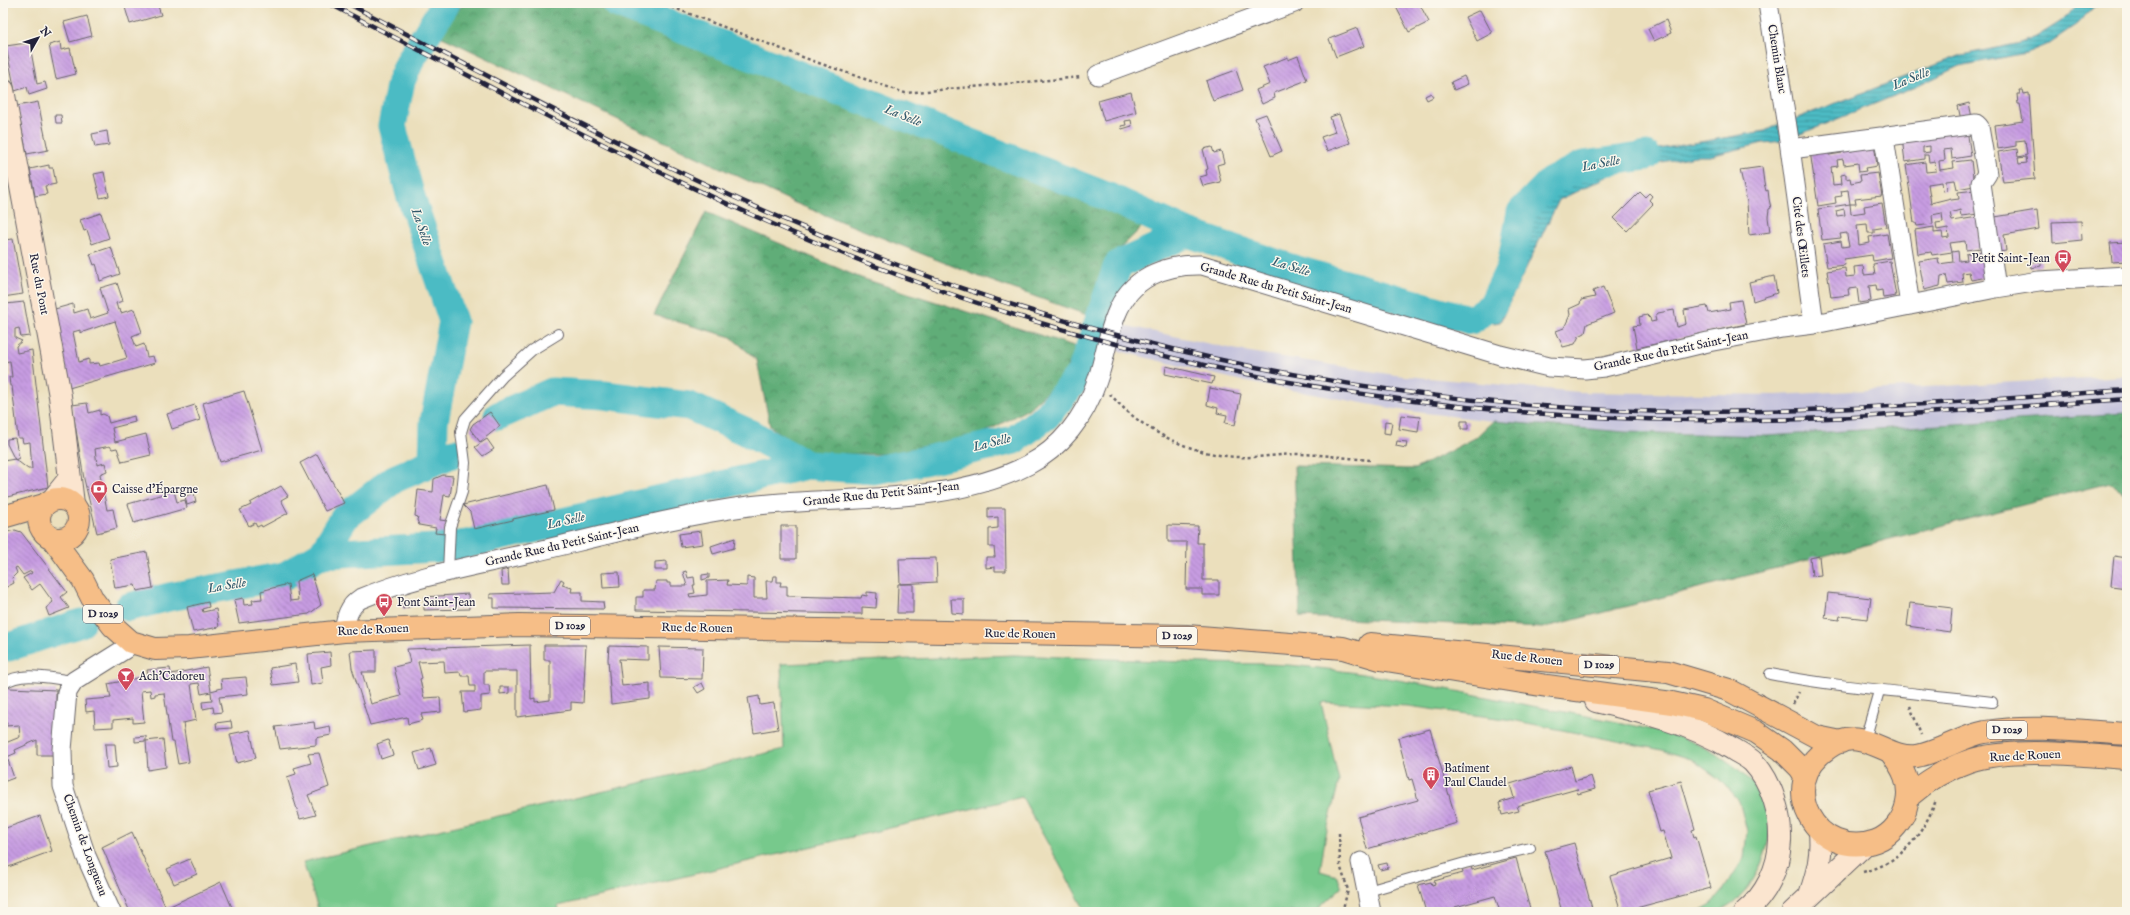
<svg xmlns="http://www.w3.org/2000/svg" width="2130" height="915" font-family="'IM FELL English',serif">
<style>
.railway{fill:#c3c1db}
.green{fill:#77c98c;stroke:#4c7664}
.forest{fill:url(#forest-crowns);stroke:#42685a}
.water{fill:url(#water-rules);stroke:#376e80}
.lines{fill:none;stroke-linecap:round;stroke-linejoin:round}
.river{stroke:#4cbbc4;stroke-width:29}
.building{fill:url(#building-back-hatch);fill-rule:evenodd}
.lane-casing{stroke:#686468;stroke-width:12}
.street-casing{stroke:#686468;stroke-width:21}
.secondary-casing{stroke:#686468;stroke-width:24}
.primary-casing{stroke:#686468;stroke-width:24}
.path{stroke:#686468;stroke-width:2.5;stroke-dasharray:3 3;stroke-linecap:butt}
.lane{stroke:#fff;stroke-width:10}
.street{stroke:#fff;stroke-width:19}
.secondary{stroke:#fbe5cf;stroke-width:22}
.primary{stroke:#f6be87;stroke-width:22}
.rail-casing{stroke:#22223b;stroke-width:4.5}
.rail{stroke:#fbf7ec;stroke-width:3;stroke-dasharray:9;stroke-linecap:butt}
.labels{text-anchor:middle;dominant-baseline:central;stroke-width:3;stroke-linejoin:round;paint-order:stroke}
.shield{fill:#fbf7ec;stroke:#636270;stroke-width:1}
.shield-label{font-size:11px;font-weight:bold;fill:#22223b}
.street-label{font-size:12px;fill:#22223b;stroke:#fbf7ec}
.poi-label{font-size:12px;fill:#22223b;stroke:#fbf7ec;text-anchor:start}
.water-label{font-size:13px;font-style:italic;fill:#31586b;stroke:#fbf7ec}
</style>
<defs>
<pattern id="forest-crowns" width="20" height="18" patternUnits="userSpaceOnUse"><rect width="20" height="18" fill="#61ad78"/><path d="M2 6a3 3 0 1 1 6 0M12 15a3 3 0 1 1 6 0" fill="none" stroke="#508c64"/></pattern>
<pattern id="water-rules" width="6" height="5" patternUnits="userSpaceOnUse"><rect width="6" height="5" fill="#4cbbc4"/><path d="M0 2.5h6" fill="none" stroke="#3f98a0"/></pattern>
<pattern id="building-back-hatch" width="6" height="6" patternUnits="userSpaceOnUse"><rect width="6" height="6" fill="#c79ce2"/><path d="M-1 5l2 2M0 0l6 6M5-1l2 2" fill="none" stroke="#a17fb8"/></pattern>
</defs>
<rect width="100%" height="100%" fill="#fbf7ec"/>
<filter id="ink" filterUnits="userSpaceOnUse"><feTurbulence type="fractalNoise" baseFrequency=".025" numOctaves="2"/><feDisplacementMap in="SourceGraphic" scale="8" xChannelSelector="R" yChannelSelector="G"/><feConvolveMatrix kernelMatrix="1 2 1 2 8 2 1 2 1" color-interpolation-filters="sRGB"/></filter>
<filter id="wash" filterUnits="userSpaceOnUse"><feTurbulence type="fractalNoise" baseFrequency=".012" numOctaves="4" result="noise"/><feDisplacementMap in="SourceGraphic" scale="16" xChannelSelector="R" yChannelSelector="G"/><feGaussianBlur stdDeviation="0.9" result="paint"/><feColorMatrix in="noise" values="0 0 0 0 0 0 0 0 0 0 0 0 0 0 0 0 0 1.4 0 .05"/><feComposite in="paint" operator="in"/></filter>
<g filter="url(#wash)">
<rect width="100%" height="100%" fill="#ebdfbc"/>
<!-- railway -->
<path class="railway" d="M1123,325L1238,350L1395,375L1579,392L1776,395L2127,376V413L1767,436L1625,432L1493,421L1401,410L1246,382L1115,350Z"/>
<!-- green -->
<path class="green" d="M1014,655C1078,658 1142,660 1206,663C1237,664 1269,663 1300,666C1373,673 1445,689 1517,703C1571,714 1625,721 1678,737C1710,747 1760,776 1769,812C1776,844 1750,905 1715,912C1710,913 1702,912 1697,912L1710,905L1724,889L1744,858L1747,831L1739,801L1718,778L1691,759L1662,750L1512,720L1408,706L1321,702L1339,781L1325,839L1320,871L1337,876L1342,887L1319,908V912H1086L1022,797L558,906L560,912H319L303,862L784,749L781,664Z"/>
<!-- forest -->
<path class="forest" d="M464,3H590L1145,224L1107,261L1087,315L980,277L795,203L438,35Z
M706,212L861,278L1077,347L1062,378L1028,409L980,435L886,454H806L770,426L757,360L731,337L654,315Z
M2127,413V495L2109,483L1542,628L1300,617L1294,466L1415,469L1475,438L1493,421L1625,432L1766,436Z"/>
<!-- water -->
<path class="water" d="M2079,3H2098L2077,24L2048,44L2026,53L1959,66L1916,87L1793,137L1792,120L1962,55L2021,43L2036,37L2060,22Z
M1779,124L1782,141L1763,143L1710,156H1695L1623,169L1559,200L1500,322L1493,323L1528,229L1543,202L1556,186L1593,167L1623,155L1765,131Z"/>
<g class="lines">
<!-- river -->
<path class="river" d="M616,3L1111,198L1188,233
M498,416L552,392L604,395L689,406L751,434L807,465
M433,462L434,422L453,321L410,194L392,126L401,81L411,59L446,3
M322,554L345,517L394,479L454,453
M129,607L169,597L285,576L322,554L436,548L468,544L807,465L874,470L923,461L1014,440L1046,416L1081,373L1118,265L1188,233L1290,268L1471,320L1492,306L1511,266L1521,212L1550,182L1583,165L1647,156
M3,646L9,647L81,623"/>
</g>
<g id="blocks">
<!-- building -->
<path class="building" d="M129,3H157L161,15L130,24L124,4Z
M1399,3H1419L1429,22L1409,32L1395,5Z
M1480,10L1492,33L1477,41L1465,17Z
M87,16L92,36L70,42L64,22Z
M1666,20L1671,33L1654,41L1648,29Z
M1357,28L1364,46L1336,57L1329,39Z
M33,42L34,50L31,51L37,84L45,82L47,89L29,95L27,87L15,91L6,46Z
M60,42L61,50L70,48L76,74L56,79L49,45Z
M1298,56L1307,80L1274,93L1275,98L1262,104L1256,90L1270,84L1263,67L1288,57V60Z
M1236,70L1243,90L1213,101L1206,81Z
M1464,76L1468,84L1454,90L1451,82Z
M2019,90H2023L2024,94L2029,93L2035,179L2003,182L1998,152L2017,149L2018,157L2027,155L2025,140L2016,141V146L1998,149L1995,125L2023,121L2020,104H2018L2017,94H2020ZM2026,157L2027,163L2019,164L2018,158Z
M1131,92L1136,112L1104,121L1098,101Z
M1431,93L1433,97L1427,100L1425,96Z
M33,103L38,102L48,150L27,154L17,106Z
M1969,103L1972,118L1961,120L1958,106Z
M1266,114L1282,151L1271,156L1255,118Z
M1339,114L1350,143L1327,151L1321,137L1335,132L1330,117Z
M55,115H61L62,123H56Z
M1131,120L1132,126L1122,129L1121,126L1126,125L1125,121Z
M1967,129L1971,156L1952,159L1951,149L1944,150L1945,160L1939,161L1940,170L1954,168L1953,162L1971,160L1974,186L1957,189L1955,180L1946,181L1947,190L1943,191L1942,182L1928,184L1931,203L1951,198V200L1959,199L1958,192L1976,190L1979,214L1961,216L1960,210L1950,213L1952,221L1978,217L1981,248L1966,250L1965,241L1950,243L1952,252L1932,255L1931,252L1918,254L1915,230L1934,227V233L1942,232L1943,238L1949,237L1948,228L1937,230L1936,223L1943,222L1942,213L1932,215L1933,224L1917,226L1916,223H1914L1906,165L1925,162L1926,172L1936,171L1935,161L1929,162L1928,155H1924V159L1905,162L1902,138ZM1930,146V152L1923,153V147Z
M107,131L109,145L95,147L92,134Z
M1874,142L1877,166L1865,168L1866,171L1859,172L1858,163L1844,165L1843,159L1837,160L1838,166L1831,167L1833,185L1842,184L1841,175L1846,174V179L1850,178L1851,183L1861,181L1860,175L1878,173L1882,196L1855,199L1856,204H1850L1848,190L1841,191L1842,196L1835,197L1836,203L1818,206L1810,151L1828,149L1829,155L1842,153L1841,147L1850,145L1851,151L1856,150L1855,145Z
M1212,147L1214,153L1221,151L1224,163L1217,165L1221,182L1203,186L1200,177L1207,175L1206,170L1208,169L1203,149Z
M49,165V168H53L56,184L45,186L47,194L35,196L30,169Z
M1762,167L1764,183L1766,191L1768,190L1769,199L1771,208L1769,209L1768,217L1770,232L1749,235L1747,202L1740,170Z
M104,172L109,196L100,198L94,174Z
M1640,192L1645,197L1649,193L1652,196L1649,200L1653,204L1627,231L1614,218Z
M1882,203L1886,227L1874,229V233H1868L1867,224L1857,225L1859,245L1870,243L1869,237L1887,234L1891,258L1873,261L1872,255L1844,259L1845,265L1827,267L1823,244L1841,241L1842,247L1849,246L1847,236V233L1840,234L1841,238L1822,240L1818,209L1850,204L1851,214L1865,212L1864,206ZM1844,209L1845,215L1837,216L1836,211Z
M2037,210L2039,229L2004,235L2006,251L1994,253L1989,218Z
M101,213L109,238L92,244L87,230L84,231L80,220Z
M2081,221L2082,240L2053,243L2052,222Z
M13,239L23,294L3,297V240Z
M2127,242V261L2112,262L2110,243Z
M111,247L120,274L100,281L97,267L96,264L94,265L90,254Z
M1958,251L1959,261L1967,260L1966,254L1984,251L1988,277L1971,280L1969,272L1962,273L1963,282L1948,284L1946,275L1941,276L1940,286L1924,290L1919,261L1938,258L1939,264L1953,262L1952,252Z
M1890,261L1896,296L1883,298L1882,290L1877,291L1876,285L1869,286L1871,301L1859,303L1857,288L1848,289L1849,295L1831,297L1827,271L1845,268L1846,277L1855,276L1854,267L1863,266L1864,275L1875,274L1873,264Z
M2041,261V266L2031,268L2030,262Z
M1774,276L1777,293L1753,301L1749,282Z
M117,283L123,301L116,303L118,310L120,309L121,313L134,309L142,332L132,336L136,347L144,344L147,357L153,356L155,363L69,388L55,309L73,304L74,313L87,309L90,319L108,313L100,288ZM115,321L127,358L100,366L99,363L89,364V359L79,362L73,332L80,330V333Z
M1603,287L1614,313L1587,324L1585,333L1579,336L1575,344L1563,347L1556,331L1564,328L1570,315L1569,309L1580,304L1581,300L1595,297L1593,291Z
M1741,300L1746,324L1637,348L1633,326L1640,325L1639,317L1647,315L1650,318L1651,322L1656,321L1655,317L1658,313L1674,310L1677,327L1686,324L1684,310L1707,306L1709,313L1730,309L1729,302Z
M24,302L30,336L21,337L19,328L15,329V338L22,341L16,346L17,353L32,350L48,487L3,498V461L15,459L28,469H32L30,442L23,443L22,438H18L12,386H10L9,377H12L10,361L3,362V311L7,309L6,304Z
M1166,366L1214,377L1212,384L1165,374Z
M1210,388L1241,394L1235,425L1225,423L1227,415L1217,413L1218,408L1207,405Z
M244,391L262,450L220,462L203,403Z
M87,403L89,413L100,410V415L103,414L107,416L109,423L134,416L135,422L112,428L115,442L146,434L151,455L122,462L117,448L112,449L110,446L95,449L97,465L105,463L107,471L100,474L107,510L113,509L117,528L97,533L84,479L72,405Z
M195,405L200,420L172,429L167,414Z
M490,412L500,426L480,442L470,429L473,424Z
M1401,415L1420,417L1418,432L1399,429Z
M1385,421L1392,422L1390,434L1384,433Z
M1461,421H1468V429H1461Z
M15,438L19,458L15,460L7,444V439Z
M487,439L494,449L483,456L475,447Z
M1397,441L1407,442L1406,448L1396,446Z
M317,454L344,503L325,511L300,463Z
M443,475L453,476L450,496L444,495L440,520L447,521L445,534L435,533L436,528L419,525L417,520L418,517L415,516L418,490L433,492L434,479Z
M548,485L554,510L513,519V520L474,529L470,512L463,505Z
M281,486L288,496L281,500L288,513L262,527L261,525L257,527L255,523L249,526L240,510L251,505L250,503Z
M174,491L177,502L185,500L187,508L134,523L128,504Z
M194,493L196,502L187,505L185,496Z
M988,508H1005L1006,571H995V567L986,568V557H995L994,547H989V529L998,528V517L988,518Z
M1168,525L1198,526L1197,543H1203V580H1219V595H1202V589H1186L1187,542H1168Z
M781,526H796V559H781Z
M15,530L21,532L67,592L61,597L69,608L49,616L46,608L53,602L40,584L32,590L23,578L32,573L31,571L23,575L17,567L15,568L17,573L12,578L14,583L3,589V533Z
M701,531L703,544L681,547L679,534Z
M735,538L734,548L713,554L711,546Z
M147,552L153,588L137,591L135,585L115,588L110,559Z
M1819,556L1821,575L1812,576L1810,558Z
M2114,556L2127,558V588L2111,586Z
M936,558L937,582L900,584L899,559Z
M667,561V570H655V562Z
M508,569L509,585H502L501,571Z
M686,571L688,578L694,577L695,585H693L695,593L689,594L690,597L707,595V581L728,580L727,585L747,586V577L754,578V598H767L766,581H773L774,576H777V582H781L780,586H787V596L861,598L862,595L867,596V592L877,593L876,608L862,607V614L636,610V597H643V590H655L656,581H667V583H671V586H687L683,572Z
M619,572L620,587L603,588L602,573Z
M312,574L321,605L309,614L239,623L234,600L243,598L244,605L253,604L252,600L262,599L261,591L288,584L290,601L298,600L296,581Z
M709,574V578L702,580V575Z
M561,579L564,581L562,585L572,588L571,592H582V601L603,602L604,609L494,608V598H490V594L554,592Z
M898,584H913V613H897Z
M1828,593L1871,598L1868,619L1840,616L1839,620L1825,618Z
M468,594L469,609L424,610V597Z
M409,599L412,606L403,609L401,602Z
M951,599H964V614L952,613Z
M208,602L209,607L202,609L203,612L216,609L219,627L193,632L187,607Z
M1910,603L1952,608L1950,632L1907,626Z
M530,645L531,699L535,698V702L550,700V660H544V645H586L583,703L571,702V710L517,717V671H484V685H489L490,695L481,696V710L464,712L462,692H475V686H470L469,676H461L460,672L445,673L444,661L418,662L422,678L420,679L424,698L440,697L441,712L421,714L423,720L408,724L407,717L370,725L352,668L350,651L376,650V672H362L371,704L401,696L394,667L410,663L407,649Z
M609,646L648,647V660L619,659L622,686L650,683V699L611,704L608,659Z
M659,647L703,648L702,679L661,678Z
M330,652L331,665L321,667L323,683L311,685L308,654Z
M295,664L298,682L273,685L270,668Z
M207,667L211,691L222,688L221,679L246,677L248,694L219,697L222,712L214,713L213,707L203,709L202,702L212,701L211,692L201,694L199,683L191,684L196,720L183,723L189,762L178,764L174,742H171L164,693L155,694V696L151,697L150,690L141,691L144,722L133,723V718L113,720V727L95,728L94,711L86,712L85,700L111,698L108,684L148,676L147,670L170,668L171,674Z
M702,683L705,689L698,693L694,687Z
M3,685L10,688L56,690V755H37V740L15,750L16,753L7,757L14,778L3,782V744L20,737L19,725L6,726L7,723L3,721Z
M500,687H509V693L500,694Z
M759,696L760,705L774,703L778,729L754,733L748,698Z
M231,721L232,728L217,729L216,723Z
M314,722L315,729L330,726L331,735L316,738V745L280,749L275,727Z
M1430,729L1457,823L1367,849L1358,817L1418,800L1412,779L1409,780L1398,738Z
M250,730L256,758L237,763L230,734Z
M146,736V741L135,742V737Z
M163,739L166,767L148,770L146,741Z
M388,740L393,755L381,759L377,744Z
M105,744H115L117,767L107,768Z
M431,748L436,765L419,770L414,753Z
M319,753L329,787L308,795L316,815L300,819L287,777L296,774L294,768L311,763L308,754Z
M1571,766L1575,781L1591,776L1595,789L1578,794L1577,789L1517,806L1519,811L1502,815L1499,803L1514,798L1510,784Z
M1681,781L1695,829L1692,830L1694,837L1696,836L1711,888L1621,912L1610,876L1671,858L1663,831L1660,832L1648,790Z
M40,816L52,851L3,869V829Z
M132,832L166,908L221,882L234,912H130L102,847Z
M1574,843L1593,912H1562L1545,851Z
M1516,858L1531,912H1500L1495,896L1455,907L1456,912H1426L1418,885L1431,882L1432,885L1435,884L1434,881L1463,873L1461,865L1470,862L1472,870Z
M190,859L197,874L174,884L167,869Z
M1387,863L1388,868L1380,870L1378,865Z"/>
</g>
</g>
<g filter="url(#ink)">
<use href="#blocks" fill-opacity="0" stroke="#686468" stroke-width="1"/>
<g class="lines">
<defs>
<path id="lane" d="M448,572L450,527L462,492L465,463L461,432L465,419L503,376L532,350L558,334
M1770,674C1843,688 1918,693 1992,702
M3,684C22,670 52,679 74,681
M1865,740L1879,691
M1368,891L1465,863L1530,848"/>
<path id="street" d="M1768,3L1789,140L1814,324
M1098,75L1294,3
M1884,138L1888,136L1976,124L1979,127L1987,174L1981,183L1996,288
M1884,138L1910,305
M1791,149L1881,137L1884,138
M344,631C346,617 349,606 360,599C414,576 473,566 530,553C602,536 675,516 749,506C837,495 947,507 1028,465C1061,448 1085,417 1097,381C1105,359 1107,336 1116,315C1130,278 1164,264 1202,265L1500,355L1549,367L1585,369L1604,367L1708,342L1782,328L1814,324L1996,288L2039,281L2127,276
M1361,862L1371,912
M111,912L86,856L63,786L62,750L67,692L74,681L125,649L131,642"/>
<path id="secondary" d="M3,90L60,396L73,504
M53,499L70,478
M1596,701C1643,712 1691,723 1733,749C1739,753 1748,757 1753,762C1772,782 1781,814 1780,841C1779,868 1766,895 1745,912
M1810,895C1818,871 1822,856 1820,832
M1793,912L1865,844"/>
<path id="primary" d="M39 519a20 20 0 1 1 40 0a20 20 0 1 1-40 0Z
M3,517L44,505
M53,539L83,580L93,600L113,626L131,642L155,649L189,648L344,631L519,625L1187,636L1343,648L1380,659L1547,686L1672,703L1704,710L1756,732L1782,750L1800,768L1805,776
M1370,644L1668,672L1729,690L1817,737L1841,742
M1891,753C1903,768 1911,783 1907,803C1904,819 1892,835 1876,841C1816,862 1774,784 1828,748C1863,723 1884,760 1917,756C1940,752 1962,736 1985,732C2032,725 2080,731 2127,734
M1908,797C1925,782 1948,768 1969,761C2012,747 2081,755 2127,758"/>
</defs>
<!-- lane casing -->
<use href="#lane" class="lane-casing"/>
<!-- street casing -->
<use href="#street" class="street-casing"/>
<!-- secondary casing -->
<use href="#secondary" class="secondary-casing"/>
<!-- primary casing -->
<use href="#primary" class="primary-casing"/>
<!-- path -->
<path class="path" d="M661,3L813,61L905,93L1082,77
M1110,394C1141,430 1189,454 1237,457C1256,458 1276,455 1295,454C1320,454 1345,458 1370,460
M1793,704L1799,692
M1910,706L1921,735
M1339,833L1340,865L1348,890L1342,912
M1863,872C1900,864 1924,834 1936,800"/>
<!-- lane -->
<use href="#lane" class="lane"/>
<!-- street -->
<use href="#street" class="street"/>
<!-- secondary -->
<use href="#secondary" class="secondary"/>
<!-- primary -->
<use href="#primary" class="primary"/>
<defs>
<path id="rail" d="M328,3C515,99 700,201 898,275C1151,370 1423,417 1693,420C1838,422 1983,409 2127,399
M347,3C529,97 710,196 903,267C1153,361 1431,411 1698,412C1841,412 1984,400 2127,390"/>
</defs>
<!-- rail casing -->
<use href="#rail" class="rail-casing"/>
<!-- rail -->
<use href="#rail" class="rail"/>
</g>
</g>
<!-- icons -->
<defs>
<symbol id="bus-pin" viewBox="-11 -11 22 30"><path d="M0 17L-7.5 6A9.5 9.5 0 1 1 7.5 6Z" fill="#d1495b" stroke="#fbf7ec"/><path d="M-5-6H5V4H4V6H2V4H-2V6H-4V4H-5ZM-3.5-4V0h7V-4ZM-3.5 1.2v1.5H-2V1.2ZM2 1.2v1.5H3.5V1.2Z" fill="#fff"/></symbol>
<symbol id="bank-pin" viewBox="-11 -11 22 30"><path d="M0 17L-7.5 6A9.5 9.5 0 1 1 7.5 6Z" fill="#d1495b" stroke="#fbf7ec"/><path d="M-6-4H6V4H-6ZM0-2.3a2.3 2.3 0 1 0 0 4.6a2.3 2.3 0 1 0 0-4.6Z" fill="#fff"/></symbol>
<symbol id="bar-pin" viewBox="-11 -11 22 30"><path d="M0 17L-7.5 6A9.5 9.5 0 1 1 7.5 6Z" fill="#d1495b" stroke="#fbf7ec"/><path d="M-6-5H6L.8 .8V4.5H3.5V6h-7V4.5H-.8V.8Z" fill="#fff"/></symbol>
<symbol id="building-pin" viewBox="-11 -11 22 30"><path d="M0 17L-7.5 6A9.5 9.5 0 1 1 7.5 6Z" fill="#d1495b" stroke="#fbf7ec"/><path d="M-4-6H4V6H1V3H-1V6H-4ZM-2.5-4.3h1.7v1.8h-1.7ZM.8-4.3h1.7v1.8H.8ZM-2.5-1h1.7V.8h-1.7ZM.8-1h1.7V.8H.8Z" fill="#fff"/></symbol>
</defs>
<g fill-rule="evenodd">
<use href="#bus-pin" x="2053" y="248" width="20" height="27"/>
<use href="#bank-pin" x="89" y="479" width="20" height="27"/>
<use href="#bus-pin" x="374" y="592" width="20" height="27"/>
<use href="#bar-pin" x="116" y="666" width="20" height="27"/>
<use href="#building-pin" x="1421" y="765" width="20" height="27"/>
</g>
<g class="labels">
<!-- shield labels -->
<g class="shield">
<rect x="83" y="605" width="40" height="18" rx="3"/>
<rect x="550" y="617" width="40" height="18" rx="3"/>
<rect x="1157" y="627" width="40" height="18" rx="3"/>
<rect x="1579" y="656" width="40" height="18" rx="3"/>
<rect x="1987" y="721" width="40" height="18" rx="3"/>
</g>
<g class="shield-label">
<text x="103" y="614">D 1029</text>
<text x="570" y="626">D 1029</text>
<text x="1177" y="636">D 1029</text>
<text x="1599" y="665">D 1029</text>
<text x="2007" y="730">D 1029</text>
</g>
<!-- street labels -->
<g class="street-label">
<text transform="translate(1777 59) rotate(81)">Chemin Blanc</text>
<text transform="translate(1801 237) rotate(83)">Cité des Œillets</text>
<text transform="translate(39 284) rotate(79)">Rue du Pont</text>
<text transform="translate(1276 288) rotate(16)">Grande Rue du Petit Saint-Jean</text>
<text transform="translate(1671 351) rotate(-12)">Grande Rue du Petit Saint-Jean</text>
<text transform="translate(881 494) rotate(-6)">Grande Rue du Petit Saint-Jean</text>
<text transform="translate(562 545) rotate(-13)">Grande Rue du Petit Saint-Jean</text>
<text transform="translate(697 628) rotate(1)">Rue de Rouen</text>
<text transform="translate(373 630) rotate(-3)">Rue de Rouen</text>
<text transform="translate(1020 634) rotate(1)">Rue de Rouen</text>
<text transform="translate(1527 658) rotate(6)">Rue de Rouen</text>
<text transform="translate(2025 756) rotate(-3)">Rue de Rouen</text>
<text transform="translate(85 845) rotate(70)">Chemin de Longueau</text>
</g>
<!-- poi labels -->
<g class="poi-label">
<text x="2050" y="258" text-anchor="end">Petit Saint-Jean</text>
<text x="112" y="489">Caisse d'Épargne</text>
<text x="397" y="602">Pont Saint-Jean</text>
<text x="139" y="676">Ach'Cadoreu</text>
<text x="1444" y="768">Batîment<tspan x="1444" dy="14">Paul Claudel</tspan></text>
</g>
<!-- water labels -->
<g class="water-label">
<text transform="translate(1911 79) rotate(-22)">La Selle</text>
<text transform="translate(903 116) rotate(22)">La Selle</text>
<text transform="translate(1601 164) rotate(-11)">La Selle</text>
<text transform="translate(421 227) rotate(71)">La Selle</text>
<text transform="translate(1291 267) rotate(17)">La Selle</text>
<text transform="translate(992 443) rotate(-14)">La Selle</text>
<text transform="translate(566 521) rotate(-13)">La Selle</text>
<text transform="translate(227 586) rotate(-10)">La Selle</text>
</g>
</g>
<!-- margin -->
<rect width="2130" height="915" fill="none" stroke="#fbf7ec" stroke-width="16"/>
<!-- north arrow -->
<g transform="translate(38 38) rotate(51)" stroke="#fbf7ec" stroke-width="3" paint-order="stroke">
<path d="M0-3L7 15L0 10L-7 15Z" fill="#22223b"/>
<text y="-6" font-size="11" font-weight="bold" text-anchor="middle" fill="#22223b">N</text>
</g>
</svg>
